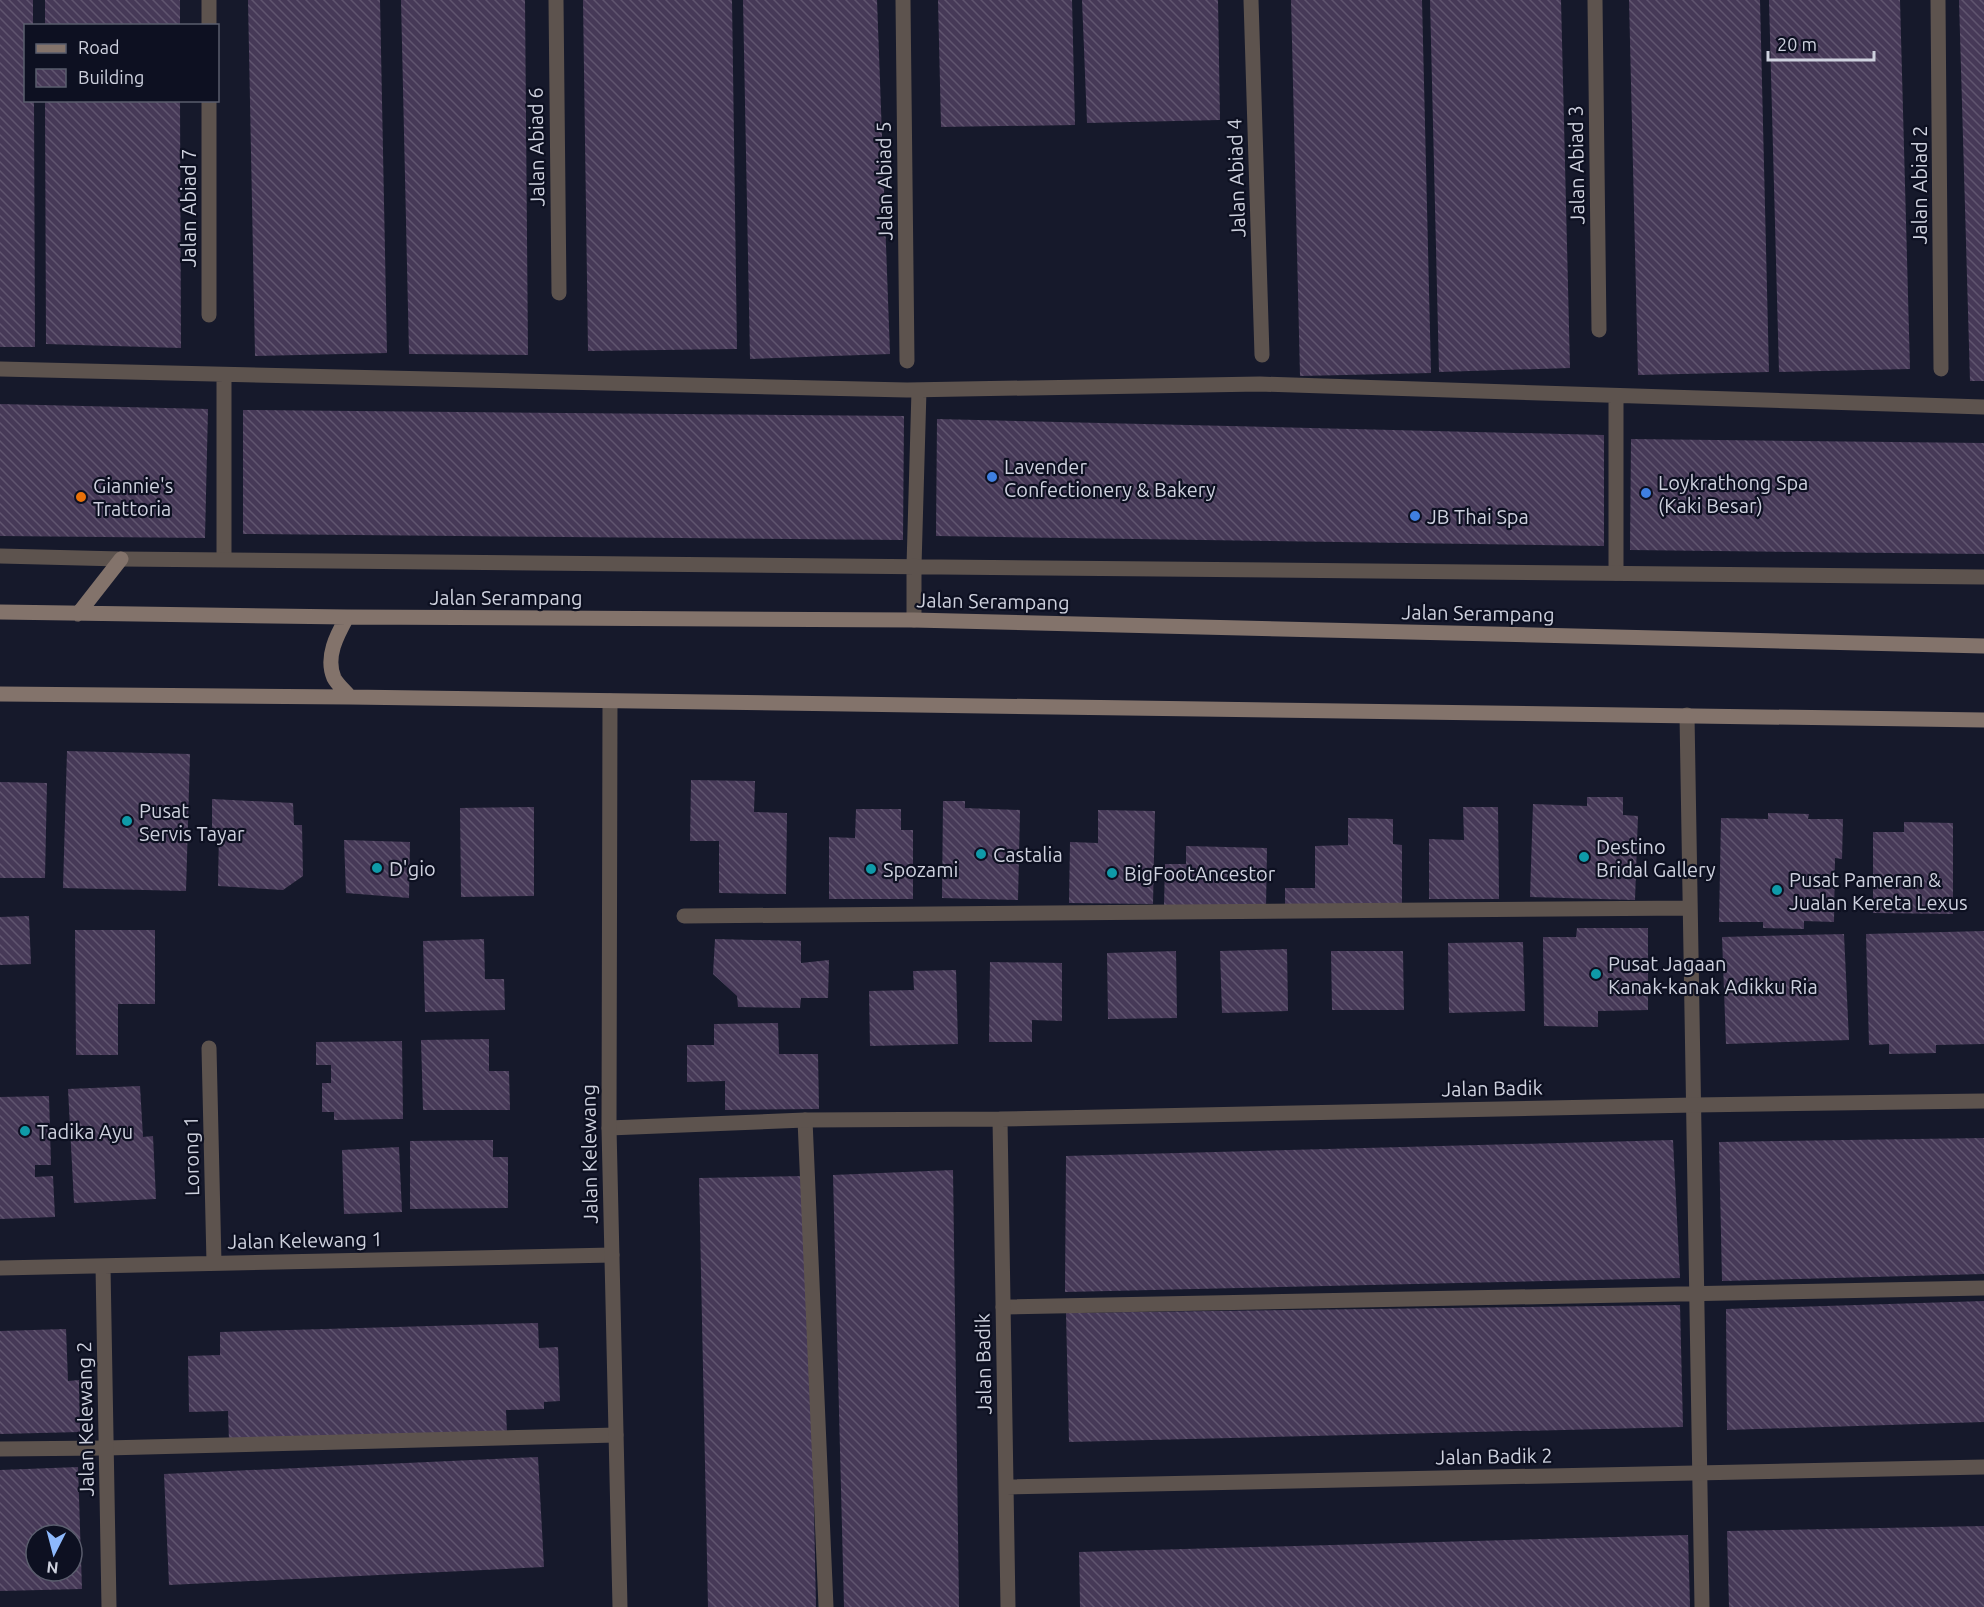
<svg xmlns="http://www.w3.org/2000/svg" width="1984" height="1607" font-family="Ubuntu,sans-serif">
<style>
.building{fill:url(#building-back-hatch);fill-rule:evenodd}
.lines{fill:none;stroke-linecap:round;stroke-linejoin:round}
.service{stroke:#5d534e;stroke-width:15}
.minor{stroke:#5d534e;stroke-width:15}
.tertiary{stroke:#5d534e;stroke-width:15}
.secondary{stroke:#83736b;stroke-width:15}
.shop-dot{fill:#3f7fe0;stroke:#0d1021;stroke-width:2}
.food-dot{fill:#e8710a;stroke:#0d1021;stroke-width:2}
.culture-dot{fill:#0f9aa8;stroke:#0d1021;stroke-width:2}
.labels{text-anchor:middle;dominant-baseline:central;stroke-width:4.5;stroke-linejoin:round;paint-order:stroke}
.street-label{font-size:20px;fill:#ced1de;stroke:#0d1021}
.poi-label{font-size:20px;fill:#ced1de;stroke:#0d1021;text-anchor:start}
</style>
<defs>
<pattern id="building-back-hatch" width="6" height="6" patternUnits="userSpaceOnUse" patternTransform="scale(1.5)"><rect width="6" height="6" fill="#463957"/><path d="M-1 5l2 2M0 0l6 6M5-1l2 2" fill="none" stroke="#60556f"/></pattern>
</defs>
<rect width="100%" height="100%" fill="#16192b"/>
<!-- building -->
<path class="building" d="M0,0H33V26H26V100H34L35,347H0Z
M45,0H180V26H45Z
M248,0H380L387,353L255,356Z
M401,0H525L528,355L409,354Z
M583,0H732L737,349L588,351Z
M743,0H877L890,354L750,359Z
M938,0H1072L1075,125L941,127Z
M1082,0H1218L1220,120L1087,123Z
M1291,0H1422L1431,373L1300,376Z
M1430,0H1561L1570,368L1439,372Z
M1629,0H1760L1769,372L1638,375Z
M1769,0H1900L1910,369L1779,372Z
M1959,0H1984V381H1970Z
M45,100H180L181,348L46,344Z
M0,404L208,409L205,538L0,536Z
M243,410L904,416L903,540L243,534Z
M937,419L1604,435V546L936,536Z
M1631,439L1984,443V554L1630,550Z
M67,751L190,754L186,891L63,888Z
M691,780L755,781L754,812L787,813L786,894L719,893V841H690Z
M0,782L47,783L45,878H0Z
M1587,797H1623V815L1638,816L1635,900L1530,897L1533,804L1587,806Z
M212,799L293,803L294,825H302L303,876L283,890L218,886L219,830H212Z
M943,801H965V808L1020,810L1018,900L942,898Z
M534,807V896L461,897L460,808Z
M1463,807H1498L1499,899H1429V839L1464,840Z
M856,809H901V830H913V899H829V837L855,838Z
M1098,810L1155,811L1153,904L1069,903L1070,842L1098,843Z
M1768,813L1809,814L1808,819H1843L1842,859L1835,858L1834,922L1804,921V929L1763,928V922H1719L1721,818L1768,819Z
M1348,818L1393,819V844L1402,845V907L1285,906V888H1315V846L1348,845Z
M1904,822L1953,823V914L1873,913V832H1904Z
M344,840L410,842L409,898L346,893Z
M1186,846L1267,848L1266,908L1164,905L1165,864H1186Z
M29,916L31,964L0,965V917Z
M1577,928H1648V1010L1598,1011V1027L1544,1026L1543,937H1576Z
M75,930H155V1004H118V1055H76Z
M1984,931V1044L1936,1045V1053L1889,1054V1044L1869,1045L1866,934Z
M1844,934L1849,1040L1726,1044L1722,937Z
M484,939L485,979H504L505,1010L425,1012L423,941Z
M715,939L801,941V963L829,960L828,998H801L800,1008L738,1007L737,996L713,974Z
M1523,942L1525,1011L1449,1013L1448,943Z
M1287,949L1288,1011L1222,1013L1220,951Z
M1176,951L1177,1018L1108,1019L1107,953Z
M1331,951H1403L1404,1010H1332Z
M990,962L1062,963V1021L1032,1020V1042H989Z
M956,970L958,1044L870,1046L869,991L914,990L913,971Z
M778,1023L779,1054H818L819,1109L725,1110V1081L687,1082V1045H714V1024Z
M489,1039V1071H509L510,1110H423L421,1040Z
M402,1041L403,1119L334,1120V1112H322V1083H331V1065H316V1042Z
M140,1086L143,1137L153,1136L156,1199L74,1203L68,1089Z
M49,1096L51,1165H35V1177L53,1176L55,1217L0,1219V1097Z
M1984,1138V1274L1722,1281L1719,1142Z
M493,1140V1157H508V1208L410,1209V1141Z
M1673,1140L1680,1278L1065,1292L1066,1156Z
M399,1147L402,1212L344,1214L342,1150Z
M953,1170L959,1607H844L833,1175Z
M807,1176L816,1607H708L699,1178Z
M1984,1301V1422L1727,1430L1726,1309Z
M1680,1305L1683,1427L1069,1442L1066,1313Z
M538,1323L539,1348L558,1347L560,1401L544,1402V1409L506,1410L507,1433L229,1441L228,1411L189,1412L188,1356L220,1355V1332Z
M66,1329L68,1381L79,1380L80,1432L0,1434V1331Z
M538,1457L544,1567L169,1585L164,1474Z
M78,1467L82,1589L0,1591V1470ZM36,1535H72V1571H36Z
M1984,1526V1607H1729L1727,1531Z
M1688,1535L1690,1607H1080L1079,1552Z"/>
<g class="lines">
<!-- service -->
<path class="service" d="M0,369L907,390L1260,384L1984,407
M224,559V375
M914,566L919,390
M1616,573V396
M1687,715L1702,1607
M684,916L1690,908
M805,1120L826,1607
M1003,1307L1984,1288
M0,1449L106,1448L616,1435"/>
<!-- minor -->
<path class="minor" d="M556,0L559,293
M903,0L907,361
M1251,0L1262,355
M1595,0L1599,330
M1938,0L1941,369
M209,26V0
M209,315V100
M0,556L121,559L1984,577
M914,620V566
M209,1048L214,1263
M1000,1119L1008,1607
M609,1128L805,1120L1000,1119L1694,1105L1984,1101
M103,1266L109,1607
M0,1268L612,1255
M1006,1487L1984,1467"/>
<!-- tertiary -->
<path class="tertiary" d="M610,701L609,1128L620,1607"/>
<!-- secondary -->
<path class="secondary" d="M0,612L347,617L914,620L1984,646
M78,614L121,559
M347,617C337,635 325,657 334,678C337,684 345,691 350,697
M0,694L350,697L1984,720"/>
</g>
<!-- markers -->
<g class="shop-dot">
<circle cx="992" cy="477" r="6"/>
<circle cx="1646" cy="493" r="6"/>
<circle cx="1415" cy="516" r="6"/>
</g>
<circle class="food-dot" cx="81" cy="497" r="6"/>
<g class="culture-dot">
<circle cx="127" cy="821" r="6"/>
<circle cx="981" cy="854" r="6"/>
<circle cx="1584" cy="857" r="6"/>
<circle cx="377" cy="868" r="6"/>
<circle cx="871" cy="869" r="6"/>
<circle cx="1112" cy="873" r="6"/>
<circle cx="1777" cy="890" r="6"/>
<circle cx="1596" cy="974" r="6"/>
<circle cx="25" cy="1131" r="6"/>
</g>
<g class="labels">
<!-- street labels -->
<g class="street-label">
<text transform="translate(536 147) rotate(-91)">Jalan Abiad 6</text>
<text transform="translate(1576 165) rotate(-91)">Jalan Abiad 3</text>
<text transform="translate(1236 178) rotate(-92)">Jalan Abiad 4</text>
<text transform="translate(884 181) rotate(-91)">Jalan Abiad 5</text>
<text transform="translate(1919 185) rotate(-90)">Jalan Abiad 2</text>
<text transform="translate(188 208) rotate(-90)">Jalan Abiad 7</text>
<text x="506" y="597">Jalan Serampang</text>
<text transform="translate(993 601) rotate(1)">Jalan Serampang</text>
<text transform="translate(1478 613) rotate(1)">Jalan Serampang</text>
<text transform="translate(1492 1088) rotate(-1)">Jalan Badik</text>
<text transform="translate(589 1154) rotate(-91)">Jalan Kelewang</text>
<text transform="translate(191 1156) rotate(-91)">Lorong 1</text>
<text transform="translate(305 1240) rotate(-1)">Jalan Kelewang 1</text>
<text transform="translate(983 1364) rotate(-91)">Jalan Badik</text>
<text transform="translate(85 1419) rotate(-91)">Jalan Kelewang 2</text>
<text transform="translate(1494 1456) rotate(-1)">Jalan Badik 2</text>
</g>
<!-- poi labels -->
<g class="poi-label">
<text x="1004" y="466">Lavender<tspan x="1004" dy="23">Confectionery &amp; Bakery</tspan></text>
<text x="1658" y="482">Loykrathong Spa<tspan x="1658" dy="23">(Kaki Besar)</tspan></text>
<text x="93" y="485">Giannie's<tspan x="93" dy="23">Trattoria</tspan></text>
<text x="1427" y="516">JB Thai Spa</text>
<text x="139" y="810">Pusat<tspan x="139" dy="23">Servis Tayar</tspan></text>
<text x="1596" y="846">Destino<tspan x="1596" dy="23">Bridal Gallery</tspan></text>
<text x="993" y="854">Castalia</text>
<text x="389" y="868">D'gio</text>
<text x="883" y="869">Spozami</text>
<text x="1124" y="873">BigFootAncestor</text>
<text x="1789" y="879">Pusat Pameran &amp;<tspan x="1789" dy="23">Jualan Kereta Lexus</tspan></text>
<text x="1608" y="963">Pusat Jagaan<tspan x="1608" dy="23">Kanak-kanak Adikku Ria</tspan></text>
<text x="37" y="1131">Tadika Ayu</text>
</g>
</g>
<!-- legend -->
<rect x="24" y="24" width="195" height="78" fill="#0d1021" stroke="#5a5d6d" stroke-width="1.5"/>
<rect x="36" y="44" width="30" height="9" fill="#83736b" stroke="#5a5d6d" stroke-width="1.5"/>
<text x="78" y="54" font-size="18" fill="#ced1de">Road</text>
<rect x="36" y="69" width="30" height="18" fill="url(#building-back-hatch)" stroke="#5a5d6d" stroke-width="1.5"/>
<text x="78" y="84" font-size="18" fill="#ced1de">Building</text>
<!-- north arrow -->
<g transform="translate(54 1553) rotate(186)"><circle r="28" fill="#0d1021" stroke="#5a5d6d" stroke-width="1.5"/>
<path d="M0-4.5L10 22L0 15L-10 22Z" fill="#8eb9fc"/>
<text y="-9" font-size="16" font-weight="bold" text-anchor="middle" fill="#ced1de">N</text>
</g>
<!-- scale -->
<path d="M1768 51v9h106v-9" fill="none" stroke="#ced1de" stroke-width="3"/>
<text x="1777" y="51" font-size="18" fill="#ced1de" stroke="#0d1021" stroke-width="4.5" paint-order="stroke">20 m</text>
</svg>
